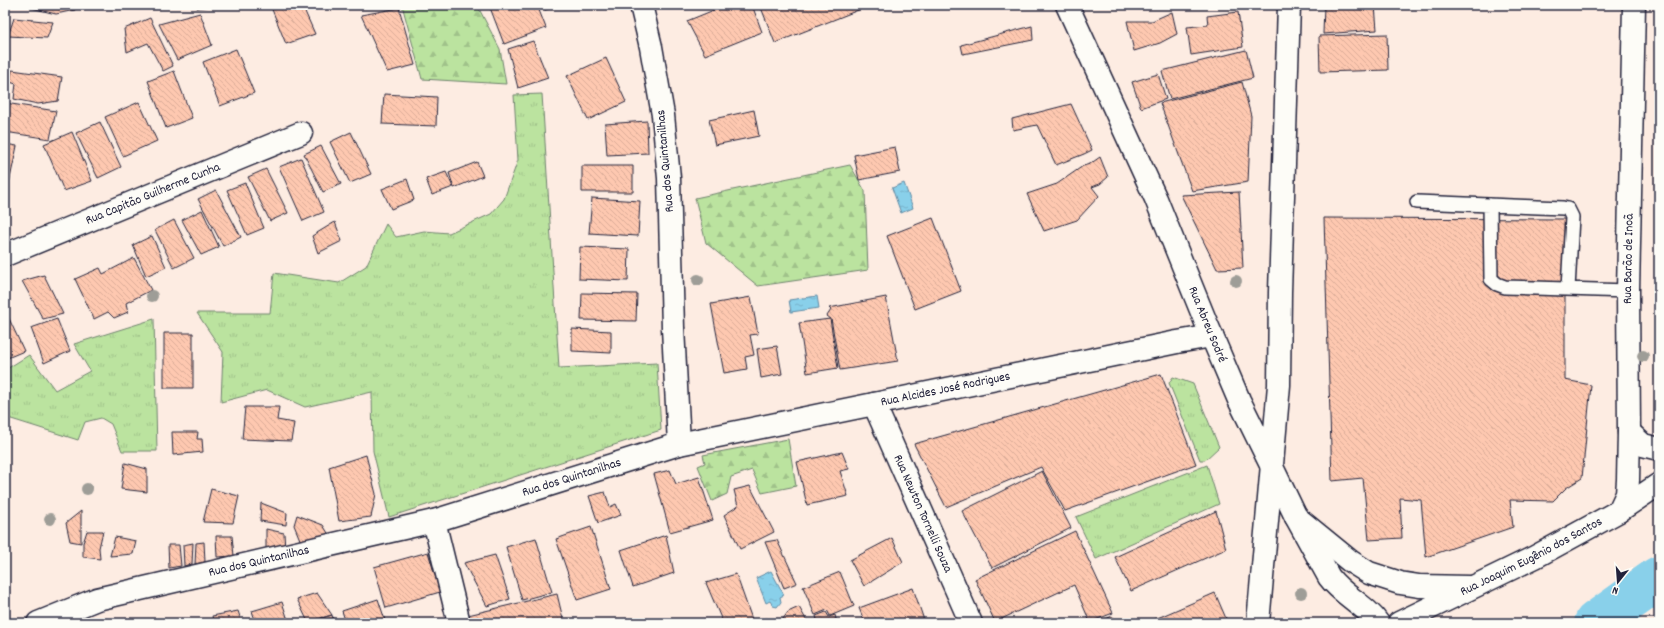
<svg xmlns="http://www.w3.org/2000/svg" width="1664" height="628" font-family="Dekko,sans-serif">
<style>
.grass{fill:url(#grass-tufts);stroke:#6e826d}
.forest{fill:url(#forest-firs);stroke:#6e826d}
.water{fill:url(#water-ripples);stroke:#608aa4}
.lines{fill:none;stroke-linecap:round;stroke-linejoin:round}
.river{stroke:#89d0ea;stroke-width:44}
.building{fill:url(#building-back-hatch);stroke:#22223b}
.service-casing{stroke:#22223b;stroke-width:16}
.minor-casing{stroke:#22223b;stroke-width:25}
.tertiary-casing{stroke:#22223b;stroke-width:25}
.secondary-casing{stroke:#22223b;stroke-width:25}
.service{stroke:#fdfcf7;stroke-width:13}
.minor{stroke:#fdfcf7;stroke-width:22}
.tertiary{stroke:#fdfcf7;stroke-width:22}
.secondary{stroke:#fdfcf7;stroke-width:22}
.tree{fill:#9e9d97}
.labels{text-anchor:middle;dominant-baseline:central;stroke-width:3.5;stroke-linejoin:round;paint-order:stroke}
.street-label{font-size:13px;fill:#22223b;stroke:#fdfcf7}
</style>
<defs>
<pattern id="grass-tufts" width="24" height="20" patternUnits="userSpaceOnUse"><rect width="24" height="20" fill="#bbe39f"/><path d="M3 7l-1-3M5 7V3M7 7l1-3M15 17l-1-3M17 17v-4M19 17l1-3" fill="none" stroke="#a0c28a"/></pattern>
<pattern id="forest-firs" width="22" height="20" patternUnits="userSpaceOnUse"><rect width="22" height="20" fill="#bbe39f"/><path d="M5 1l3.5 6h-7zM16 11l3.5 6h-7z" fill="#a0c28a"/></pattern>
<pattern id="water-ripples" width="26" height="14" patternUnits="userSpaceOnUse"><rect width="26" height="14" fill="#89d0ea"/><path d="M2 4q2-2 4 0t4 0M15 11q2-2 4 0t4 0" fill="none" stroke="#76b2ca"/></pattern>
<pattern id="building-back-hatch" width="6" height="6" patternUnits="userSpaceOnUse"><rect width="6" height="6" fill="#fec8b0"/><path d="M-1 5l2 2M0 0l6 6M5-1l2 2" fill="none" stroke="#d9ac98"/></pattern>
</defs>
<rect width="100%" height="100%" fill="#fdece2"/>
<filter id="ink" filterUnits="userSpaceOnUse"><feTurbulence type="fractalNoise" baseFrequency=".025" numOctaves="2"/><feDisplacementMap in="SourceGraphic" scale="8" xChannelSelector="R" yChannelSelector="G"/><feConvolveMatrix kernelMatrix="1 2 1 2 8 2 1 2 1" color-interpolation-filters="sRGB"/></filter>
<g filter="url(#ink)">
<!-- grass -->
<path class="grass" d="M542,94L559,368L657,363L661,430L389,517L373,451L372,392L305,407L267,390L221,402L223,352L197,313H270L274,273L339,283L366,266L386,224L396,237L424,231L449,233L491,214L504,199L518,160L514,95Z
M154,319L157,451H122L111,424L101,418L85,422L78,440L5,417V370L29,355L55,390L90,371L74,344Z
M1173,377L1193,384L1219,447L1205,460H1200L1169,383Z
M1207,465L1219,504L1096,559L1076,517Z"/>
<!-- forest -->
<path class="forest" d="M402,5H477L500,49L506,84L422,79Z
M850,165L865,191L868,270L758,286L706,243L695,198Z
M788,439L796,486L762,493L752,470L731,477L727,494L712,501L698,466L705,463L703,455Z"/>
<!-- water -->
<path class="water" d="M904,183L913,208L901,213L892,188Z
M817,296L819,308L791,312L789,300Z
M771,571L784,595L780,597L781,602L777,607L773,606L770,601L766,603L756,578Z"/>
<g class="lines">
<!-- river -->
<path class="river" d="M1596,623L1659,578"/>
</g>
<!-- building -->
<path class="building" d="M31,5H76L75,10L56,14L31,8Z
M154,5H172L154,8Z
M197,5H217L197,8Z
M278,5H302L315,34L286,44L271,7Z
M489,5H537L546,28L504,44Z
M543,5H559L545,10Z
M726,5H752L762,32L705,55L687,21Z
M760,5H871L775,43Z
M1324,5H1375L1377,30L1323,34Z
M399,8L415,65L387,72L361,15Z
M1172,12L1177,34L1160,43L1134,51L1127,21H1152Z
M1238,12L1243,47L1191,55L1187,27L1208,25L1207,16Z
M200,13L212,45L177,60L159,24Z
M14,18L53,22L47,38L8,36Z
M150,18L173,66L163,71L148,43L127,52L124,29Z
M1032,26L1033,40L963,54L961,45Z
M1387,34L1388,70L1320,72L1319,36Z
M533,41L548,78L518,88L508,49Z
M236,49L254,93L220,106L203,62Z
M1246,50L1253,78L1170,99L1162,71Z
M606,58L626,102L588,120L567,76Z
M12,70L62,77L58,101L38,104L14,99L16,84L10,82Z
M174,71L192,118L166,128L148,81Z
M1158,74L1166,99L1141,108L1132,82Z
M1242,82L1251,116L1248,182L1192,191L1160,103Z
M384,94L437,97L436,126L382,124Z
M139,102L157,141L123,156L105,117Z
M5,103L56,111L50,139L5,132Z
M1071,104L1092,150L1084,154L1056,165L1037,125L1013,130L1012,119Z
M754,110L759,136L715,145L709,120Z
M647,121L648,153L607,155L605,124Z
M100,122L121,167L98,178L76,133Z
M72,132L92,181L64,191L44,144Z
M351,132L371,174L350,183L330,142Z
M5,144L17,146L8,188H5Z
M321,146L341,184L323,192L304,154Z
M895,147L900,172L859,180L854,155Z
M1100,157L1108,177L1100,184L1092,187L1099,196L1077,220L1044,231L1027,194L1057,184L1083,166L1090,164Z
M301,158L324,212L303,221L279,167Z
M477,162L483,176L454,188L449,173Z
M582,166H633V192H582Z
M266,169L288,213L270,221L248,177Z
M446,172L453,187L432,195L426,179Z
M407,179L414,200L391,209L382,189Z
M245,183L264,228L247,235L227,190Z
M216,190L241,237L223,246L198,199Z
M1239,192L1243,268L1217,269L1181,195Z
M592,198L640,201L638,236L589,233Z
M202,210L219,247L201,255L182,220Z
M933,218L961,291L915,309L887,236Z
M1324,218L1565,219V380L1591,385L1582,478L1566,488L1553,501L1510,500L1513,527L1426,557L1421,500L1400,498L1402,538L1369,540L1363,478L1332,481Z
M174,220L194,258L174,268L155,230Z
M335,222L342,241L318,253L312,236Z
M152,236L166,267L146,276L133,245Z
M580,247L629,249L628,281L579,279Z
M134,258L151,290L126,303L128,312L114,318L108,312L94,319L75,279L100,268L103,274Z
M44,275L63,314L43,319L22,281Z
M582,293L637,294L636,321L581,320Z
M751,297L758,334L750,335L754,355L745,357L747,369L724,373L711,304Z
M886,297L898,361L840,370L831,319L827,316L831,310L829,308Z
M5,310L24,351L5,359Z
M1659,316V401H1656Z
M57,319L70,351L44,363L31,328Z
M830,319L838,368L807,373L799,323Z
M572,329L611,331V353L572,351Z
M164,333H193V388H164Z
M777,346L782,374L761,378L757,349Z
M1161,374L1196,464L1065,511L1041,467L946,507L914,444Z
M245,407H279L277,420L294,423L291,441L242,439Z
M172,432H198L197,439H202L203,452L173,455Z
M842,452L849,469L840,471L848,496L807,505L797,462Z
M366,455L376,494L371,517L339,521L329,467Z
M125,463L147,469V492L121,489Z
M670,470L676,484L699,477L713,520L670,532L654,474Z
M1042,471L1071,528L992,568L962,511Z
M750,486L774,532L740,549L724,515L738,506L734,490Z
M211,489L239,496L233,523L203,522Z
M605,492L610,507L616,504L621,515L598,523L589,496Z
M261,503L287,513L286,525L260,521Z
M81,511V543L70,541L66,523Z
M1216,511L1226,549L1131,591L1115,557Z
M297,515L323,525L331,538L303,547L294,525Z
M591,527L611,589L577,600L556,539Z
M266,529L284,533L285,550L266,551Z
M87,531H103L99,548L100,559L83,557V543Z
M1075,531L1113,613L1090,622L1074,585L995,622L975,579Z
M666,535L674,573L633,587L621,550Z
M216,536H232L234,556L217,557Z
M115,537L136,541L133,554L110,556Z
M536,538L552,592L522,600L506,547Z
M892,538L903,562L864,586L850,560Z
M777,540L797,583L784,588L765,542Z
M204,542L205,562L195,564L196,543Z
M193,543L192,564L184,566L183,545Z
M168,545H179L181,566L169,568Z
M428,552L440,592L386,608L374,567Z
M495,555L510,599L487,606L464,563Z
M840,572L854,606L830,616L827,610L815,615L803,587Z
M736,574L753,622L751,623H723L706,583Z
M913,588L925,623H865L859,608Z
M317,593L332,615L308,622L297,599Z
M1215,593L1228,623H1146Z
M557,594L564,623H469L468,615Z
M378,599L386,623H346L342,611Z
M282,602L289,623H256L252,611Z
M799,607L808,623H780L788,612Z
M238,611L242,623H214L212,616Z
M826,612L829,617L835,615L837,623H818L816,616Z
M332,615L334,623L308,622Z
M1112,616L1115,623H1098Z
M767,618L769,623H757Z"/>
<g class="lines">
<defs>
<path id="service" d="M1417,202L1563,208L1568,209L1572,217L1568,289
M1490,205L1491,279L1497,284L1505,287L1628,291"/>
<g id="minor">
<path id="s1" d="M5,255L301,133"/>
<path id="s2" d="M874,404L971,623"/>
<path d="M1629,432L1643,445L1659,449"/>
<path id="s3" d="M679,444L1177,342L1212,336"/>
<path d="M1619,511L1659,484"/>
<path d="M434,521L459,623"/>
<path id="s4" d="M38,623L97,599L434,521L679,444L673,328L669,178L663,115L651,47L641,5"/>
</g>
<path id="tertiary" d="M1272,467L1296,517L1329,577C1343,596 1367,606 1378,623"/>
<g id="secondary">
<path id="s5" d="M1067,5L1156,199L1205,320L1239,400L1272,467"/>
<path d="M1296,517L1350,561L1369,573L1400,583L1419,586L1469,587"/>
<path d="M1258,623L1279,385L1280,292L1289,5"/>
<path id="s6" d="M1399,623L1535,557L1619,511L1627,494L1628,480L1629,432L1628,291L1634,5"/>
</g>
</defs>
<!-- service casing -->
<use href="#service" class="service-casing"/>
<!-- minor casing -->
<use href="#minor" class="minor-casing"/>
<!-- tertiary casing -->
<use href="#tertiary" class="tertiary-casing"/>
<!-- secondary casing -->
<use href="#secondary" class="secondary-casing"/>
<!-- service -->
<use href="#service" class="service"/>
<!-- minor -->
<use href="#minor" class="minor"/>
<!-- tertiary -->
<use href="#tertiary" class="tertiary"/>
<!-- secondary -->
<use href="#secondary" class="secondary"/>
</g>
<!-- trees -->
<g class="tree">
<circle cx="698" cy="280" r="6"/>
<circle cx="1236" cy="281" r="6"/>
<circle cx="152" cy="296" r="6"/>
<circle cx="1643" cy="356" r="6"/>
<circle cx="87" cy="489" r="6"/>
<circle cx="50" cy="519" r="6"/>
<circle cx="1301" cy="593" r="6"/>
</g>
</g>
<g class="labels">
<!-- street labels -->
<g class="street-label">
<text transform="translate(666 161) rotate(-95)">Rua dos Quintanilhas</text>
<text stroke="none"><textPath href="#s1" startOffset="160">Rua Capitão Guilherme Cunha</textPath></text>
<text stroke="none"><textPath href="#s6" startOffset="501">Rua Barão de Inoã</textPath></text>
<text stroke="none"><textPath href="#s5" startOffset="349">Rua Abreu Sodré</textPath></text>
<text stroke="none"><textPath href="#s3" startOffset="272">Rua Alcides José Rodrigues</textPath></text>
<text stroke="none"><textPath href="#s4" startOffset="554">Rua dos Quintanilhas</textPath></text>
<text stroke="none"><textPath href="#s2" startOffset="120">Rua Newton Tornelli Souza</textPath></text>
<text stroke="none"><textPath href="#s6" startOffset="148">Rua Joaquim Eugênio dos Santos</textPath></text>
<text stroke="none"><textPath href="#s4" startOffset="230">Rua dos Quintanilhas</textPath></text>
</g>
</g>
<!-- margin -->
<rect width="1664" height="628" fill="none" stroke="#fdfcf7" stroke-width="20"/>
<rect x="10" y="10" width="1644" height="608" fill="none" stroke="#22223b" stroke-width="1.5" filter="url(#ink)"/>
<!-- north arrow -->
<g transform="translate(1618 582) rotate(197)" stroke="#fdfcf7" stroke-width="3" paint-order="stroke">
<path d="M0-3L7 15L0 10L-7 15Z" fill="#22223b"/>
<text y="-6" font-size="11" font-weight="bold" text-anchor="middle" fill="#22223b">N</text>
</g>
</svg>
